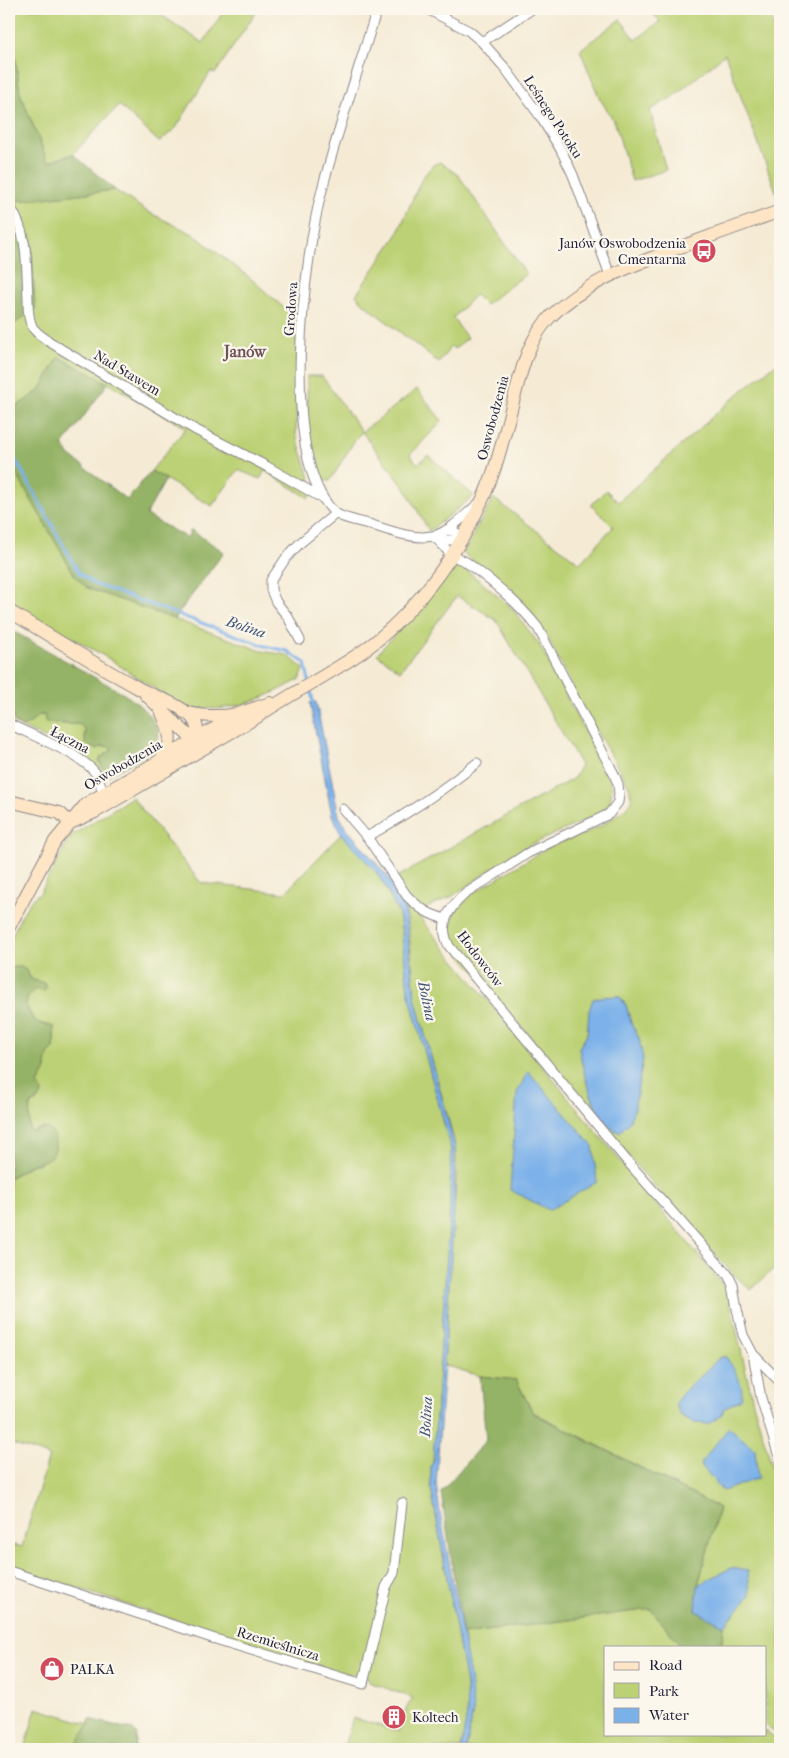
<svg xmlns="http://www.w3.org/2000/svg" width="789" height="1758" font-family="'IM FELL French Canon',serif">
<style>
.green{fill:#bcd175;stroke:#6f7a58;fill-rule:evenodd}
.forest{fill:#95b366;stroke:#5c6a50}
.water{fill:#7bb1e9;stroke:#4e6a92}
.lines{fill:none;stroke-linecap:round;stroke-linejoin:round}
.stream{stroke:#7bb1e9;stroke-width:3}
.street-casing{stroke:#8c8688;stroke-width:11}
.secondary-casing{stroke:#8c8688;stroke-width:14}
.street{stroke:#fff;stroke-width:9}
.secondary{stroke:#fde5c5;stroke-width:12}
.labels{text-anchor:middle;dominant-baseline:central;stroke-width:4.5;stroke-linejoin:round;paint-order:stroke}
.street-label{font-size:14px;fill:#22223b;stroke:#fbf7ec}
.poi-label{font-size:14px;fill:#22223b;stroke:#fbf7ec;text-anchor:start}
.water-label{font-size:15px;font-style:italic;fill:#415478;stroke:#fbf7ec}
.quarter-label{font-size:16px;font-weight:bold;fill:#6f5158;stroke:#fbf7ec}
</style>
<rect width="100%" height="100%" fill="#fbf7ec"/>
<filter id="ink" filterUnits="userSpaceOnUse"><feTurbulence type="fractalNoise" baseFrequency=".02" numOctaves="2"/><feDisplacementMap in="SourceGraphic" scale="10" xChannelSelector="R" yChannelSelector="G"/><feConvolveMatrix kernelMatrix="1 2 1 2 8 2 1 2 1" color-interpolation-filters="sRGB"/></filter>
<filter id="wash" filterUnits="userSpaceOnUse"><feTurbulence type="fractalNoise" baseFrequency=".0096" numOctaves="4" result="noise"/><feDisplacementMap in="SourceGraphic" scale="20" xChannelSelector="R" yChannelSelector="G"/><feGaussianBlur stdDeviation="1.12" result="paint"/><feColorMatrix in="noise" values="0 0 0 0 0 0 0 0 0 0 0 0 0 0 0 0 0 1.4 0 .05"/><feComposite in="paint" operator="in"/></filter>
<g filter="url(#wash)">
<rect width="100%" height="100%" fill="#f5ebd5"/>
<!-- green -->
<path class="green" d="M9,9H74L78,11L80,9H152L203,43L225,9H258L215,74L211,71L176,128L159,142L119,105L73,154L48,162L20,93Z
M648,9H771L780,73V196L778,197L725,54L673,97L650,110L666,170L632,181L615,123L599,97L580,50L620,19L636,40L660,21Z
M440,162L459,176L526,274L485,305L475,295L453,318L467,338L455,349L451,346L439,363L363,303L356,295L397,235L422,178L433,165Z
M115,190L148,212L193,234L250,278L291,314L298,312L296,435L314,490L309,498L265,471L260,479L238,470L212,506L151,471L186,428L108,383L59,357L40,390L9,412V385H13V325L35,308L31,235L9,231V191L16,201Z
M780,361V1263L751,1290L731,1272L634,1163L568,1081L461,955C458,950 452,944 450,938C446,921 458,906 470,895L547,848L599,827L621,812L632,801L629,786L581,705L547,636L488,574L463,553L493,498L580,563L613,527L591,505L606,490L618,502L740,392ZM619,996L626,1005L631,1023L639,1038L640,1048L602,1117L587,1084L579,1048L587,1035L593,999L602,997Z
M307,376H322L362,432L417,389L442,421L410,455L418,464L428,455L474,496L429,531L406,490L362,432L356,438L330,481L321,480L308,441Z
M9,461L75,576L86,587L262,651L287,655L304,669L300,679C270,696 236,712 201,708L200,712L180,705L106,657L9,602Z
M459,564L510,606L539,644L609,778L612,788L610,802L600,814L523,848L451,897L428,907L420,918L727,1290L754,1406L775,1476L774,1487H780V1737L765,1725V1647H721L724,1626L750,1595L731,1568L698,1585L719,1508L533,1412L516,1380L480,1376L444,1365L456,1181V1155L453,1136L415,998L408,921L404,906L392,880L558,787L574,778L581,765L496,620L457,596L400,671L377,654Z
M9,710L12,715L29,724L39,715H44L46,723C58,723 69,725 80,724L85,730L84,736L103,746L110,747L112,749L111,772H115L104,779L99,768L82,756L9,721Z
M132,797L201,883L285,893L341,834L376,872L386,888L399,914L402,933L408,990L451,1149L450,1212L433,1462L431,1467V1488L466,1684L467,1715L461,1749H343L353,1718L399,1731L407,1707L413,1698L369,1682L368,1677L335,1672L281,1655L9,1566V1544L22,1547L49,1456L9,1443V1178L31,1165L41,1163L44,1127L31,1132C27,1125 28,1113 30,1105L38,1100V1084L46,1069L45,1061L49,1052L54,1049V1027L35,1022L26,1005C27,997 30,992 37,989L43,991L47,987L31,979L26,970L15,967L9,970C9,963 7,954 9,946C12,933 28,898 40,893L71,836Z
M651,1609L682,1647H605V1734H765V1730L780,1742V1749H466L473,1711L472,1703L463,1634Z
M36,1708L89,1724L79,1748L80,1749H25Z"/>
<!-- forest -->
<path class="forest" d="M9,9L20,93L48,162L73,154L115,190L16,201L9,191Z
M9,231L31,235L35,309L13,325V386L9,385Z
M59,357L108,383L63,445L69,455L127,500L151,471L166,479L146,515L187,538L191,530L224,552L174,619L92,590L86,587L75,576L9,461V412L40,390Z
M9,629C36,644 63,659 90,675C106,684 125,693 139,705C148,713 162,728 158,741C154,754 127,765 115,772L105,771L99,762L101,757L112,750L111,747L103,746L97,749L90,747L85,743V730L80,724C69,725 58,723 46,723L44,715H39L29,724L21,727L15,722L9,710Z
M15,967H22L26,970L31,979L44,983L47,987L43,992L37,989C30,992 27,997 26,1005C33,1022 36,1023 54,1027V1049C46,1054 47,1059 46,1068C45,1073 40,1079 38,1084L42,1091L41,1097L30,1105L29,1128L31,1132C38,1130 46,1125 52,1132C55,1135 55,1138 55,1143C57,1160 41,1161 29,1166C22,1170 15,1174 9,1178V970Z
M480,1376L516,1380L533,1413L719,1508L698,1585L696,1611L724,1626L721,1647H683L677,1641L651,1609L463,1634L441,1492L486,1440Z
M90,1719L133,1730L137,1734L135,1749H80L78,1742L89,1724Z"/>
<!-- water -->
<path class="water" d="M316,702L339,816L347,829L388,877L405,911L415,998L455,1147L454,1209L436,1485L440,1513L470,1676L473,1711L466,1749H461L467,1715L466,1684L431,1488V1466L433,1462L450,1212L451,1149L408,990L402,933L399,914L386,888L376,872L341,834L332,815L310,703Z
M619,996L626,1005L631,1023L639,1038L643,1059L634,1110L629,1122L620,1132C617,1131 612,1130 610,1127C592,1111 583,1070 579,1048L587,1035L589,1011L593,999L602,997Z
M528,1071L593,1146L597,1182L549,1210L510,1190L517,1093Z
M721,1357H726C734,1368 745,1385 741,1399L724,1408L722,1415L708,1424L694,1423L680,1415L675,1404C683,1390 695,1382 706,1371C711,1366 715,1361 721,1357Z
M729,1427L755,1450L758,1478L723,1491L700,1464Z
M731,1568L748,1571L750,1595L724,1626L696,1611L698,1585Z"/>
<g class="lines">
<!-- stream -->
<path class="stream" d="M9,448L79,573L94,584L265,646L287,651L305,663L309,681
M310,687L314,705"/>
</g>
</g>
<g filter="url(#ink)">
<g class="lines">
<defs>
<path id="street" d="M377,9C359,68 339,126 323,186C304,256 278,458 334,512C340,518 361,522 369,524C388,530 413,540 432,536C449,533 465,515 478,504
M427,9L469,31L482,42L505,68L540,116L561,150L573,175L610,275
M482,42L532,9
M9,205C29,234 26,264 28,298C28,307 28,320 33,328C40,337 52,343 61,349L194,429L266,466L322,498
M432,536C443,542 444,549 452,555C456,558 461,559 466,562C492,581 519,603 538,628L614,774L618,784L619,794L618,802L609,814L528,853L465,894C448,909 438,924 449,946L627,1161L728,1275L733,1285L737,1309L743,1335L753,1354L761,1398L780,1460
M439,540H460V537L454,531L446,530
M300,640L288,617L276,602L271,590V580L286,558L300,543L335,514
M9,724C31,735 84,755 97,775C100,780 101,788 103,794
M343,809L367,837L407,896C419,908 429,915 446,919
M367,837C405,815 442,791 477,763
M753,1354L780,1382
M9,1571L212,1638L363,1684L386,1587L394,1573L402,1503"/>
<path id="secondary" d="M9,611C52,637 96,665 140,689C156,697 186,706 195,722C199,729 197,737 194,744
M146,695L190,737L202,742
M184,712C201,716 218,718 236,714
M161,759C175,741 170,732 162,713
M9,801L60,813L70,823
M70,823L95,812L257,717C291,693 329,675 363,651C418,612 469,540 492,476C501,451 507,424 514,398C522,369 528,340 550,317C584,283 630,266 675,249C710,236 745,224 780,211
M9,927L55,841L86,804L241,713L270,703"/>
</defs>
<!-- street casing -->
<use href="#street" class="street-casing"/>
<!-- secondary casing -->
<use href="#secondary" class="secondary-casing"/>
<!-- street -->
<use href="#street" class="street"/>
<!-- secondary -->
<use href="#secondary" class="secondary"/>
</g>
</g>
<!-- icons -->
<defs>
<symbol id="bus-disc" viewBox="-11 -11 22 22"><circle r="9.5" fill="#d1495b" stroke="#fbf7ec"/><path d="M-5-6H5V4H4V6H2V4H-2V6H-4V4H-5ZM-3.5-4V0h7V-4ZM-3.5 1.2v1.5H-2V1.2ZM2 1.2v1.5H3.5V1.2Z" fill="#fff"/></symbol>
<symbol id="shop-disc" viewBox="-11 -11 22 22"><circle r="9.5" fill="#d1495b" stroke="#fbf7ec"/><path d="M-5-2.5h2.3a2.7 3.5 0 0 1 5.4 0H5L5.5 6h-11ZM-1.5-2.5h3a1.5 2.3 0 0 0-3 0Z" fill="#fff"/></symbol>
<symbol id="building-disc" viewBox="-11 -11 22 22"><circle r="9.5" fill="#d1495b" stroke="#fbf7ec"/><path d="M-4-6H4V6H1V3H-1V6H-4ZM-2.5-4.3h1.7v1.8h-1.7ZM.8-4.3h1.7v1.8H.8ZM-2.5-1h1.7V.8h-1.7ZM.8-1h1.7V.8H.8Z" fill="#fff"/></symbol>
</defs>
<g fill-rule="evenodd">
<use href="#bus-disc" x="690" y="237" width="28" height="28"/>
<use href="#shop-disc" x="38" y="1655" width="28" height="28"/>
<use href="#building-disc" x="380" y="1703" width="28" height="28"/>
</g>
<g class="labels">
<!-- street labels -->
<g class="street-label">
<text transform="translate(553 117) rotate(57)">Leśnego Potoku</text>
<text transform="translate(291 309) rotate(-86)">Grodowa</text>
<text transform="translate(127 373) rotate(31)">Nad Stawem</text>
<text transform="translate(493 418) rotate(-75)">Oswobodzenia</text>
<text transform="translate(70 740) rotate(28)">Łączna</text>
<text transform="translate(123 765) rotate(-30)">Oswobodzenia</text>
<text transform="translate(480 959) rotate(53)">Hodowców</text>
<text transform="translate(278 1644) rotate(17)">Rzemieślnicza</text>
</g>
<!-- poi labels -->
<g class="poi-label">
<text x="686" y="243" text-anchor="end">Janów Oswobodzenia<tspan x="686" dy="16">Cmentarna</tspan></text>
<text x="70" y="1669">PALKA</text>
<text x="412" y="1717">Koltech</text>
</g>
<!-- water labels -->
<g class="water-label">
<text transform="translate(246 627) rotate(19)">Bolina</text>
<text transform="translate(427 1001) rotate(78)">Bolina</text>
<text transform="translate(426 1417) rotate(-87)">Bolina</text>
</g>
<!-- quarter labels -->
<g class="quarter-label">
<text x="245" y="351">Janów</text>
</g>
</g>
<!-- margin -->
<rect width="789" height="1758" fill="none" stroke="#fbf7ec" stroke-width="30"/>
<!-- legend -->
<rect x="604" y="1646" width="162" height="90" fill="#fbf7ec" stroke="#a4a2a5"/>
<rect x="614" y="1662" width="25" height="8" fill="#fde5c5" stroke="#a4a2a5"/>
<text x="649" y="1670" font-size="15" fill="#22223b">Road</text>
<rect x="614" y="1683" width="25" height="15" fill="#bcd175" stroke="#a4a2a5"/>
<text x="649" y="1696" font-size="15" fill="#22223b">Park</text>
<rect x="614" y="1708" width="25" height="15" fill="#7bb1e9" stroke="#a4a2a5"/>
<text x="649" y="1720" font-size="15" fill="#22223b">Water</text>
</svg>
